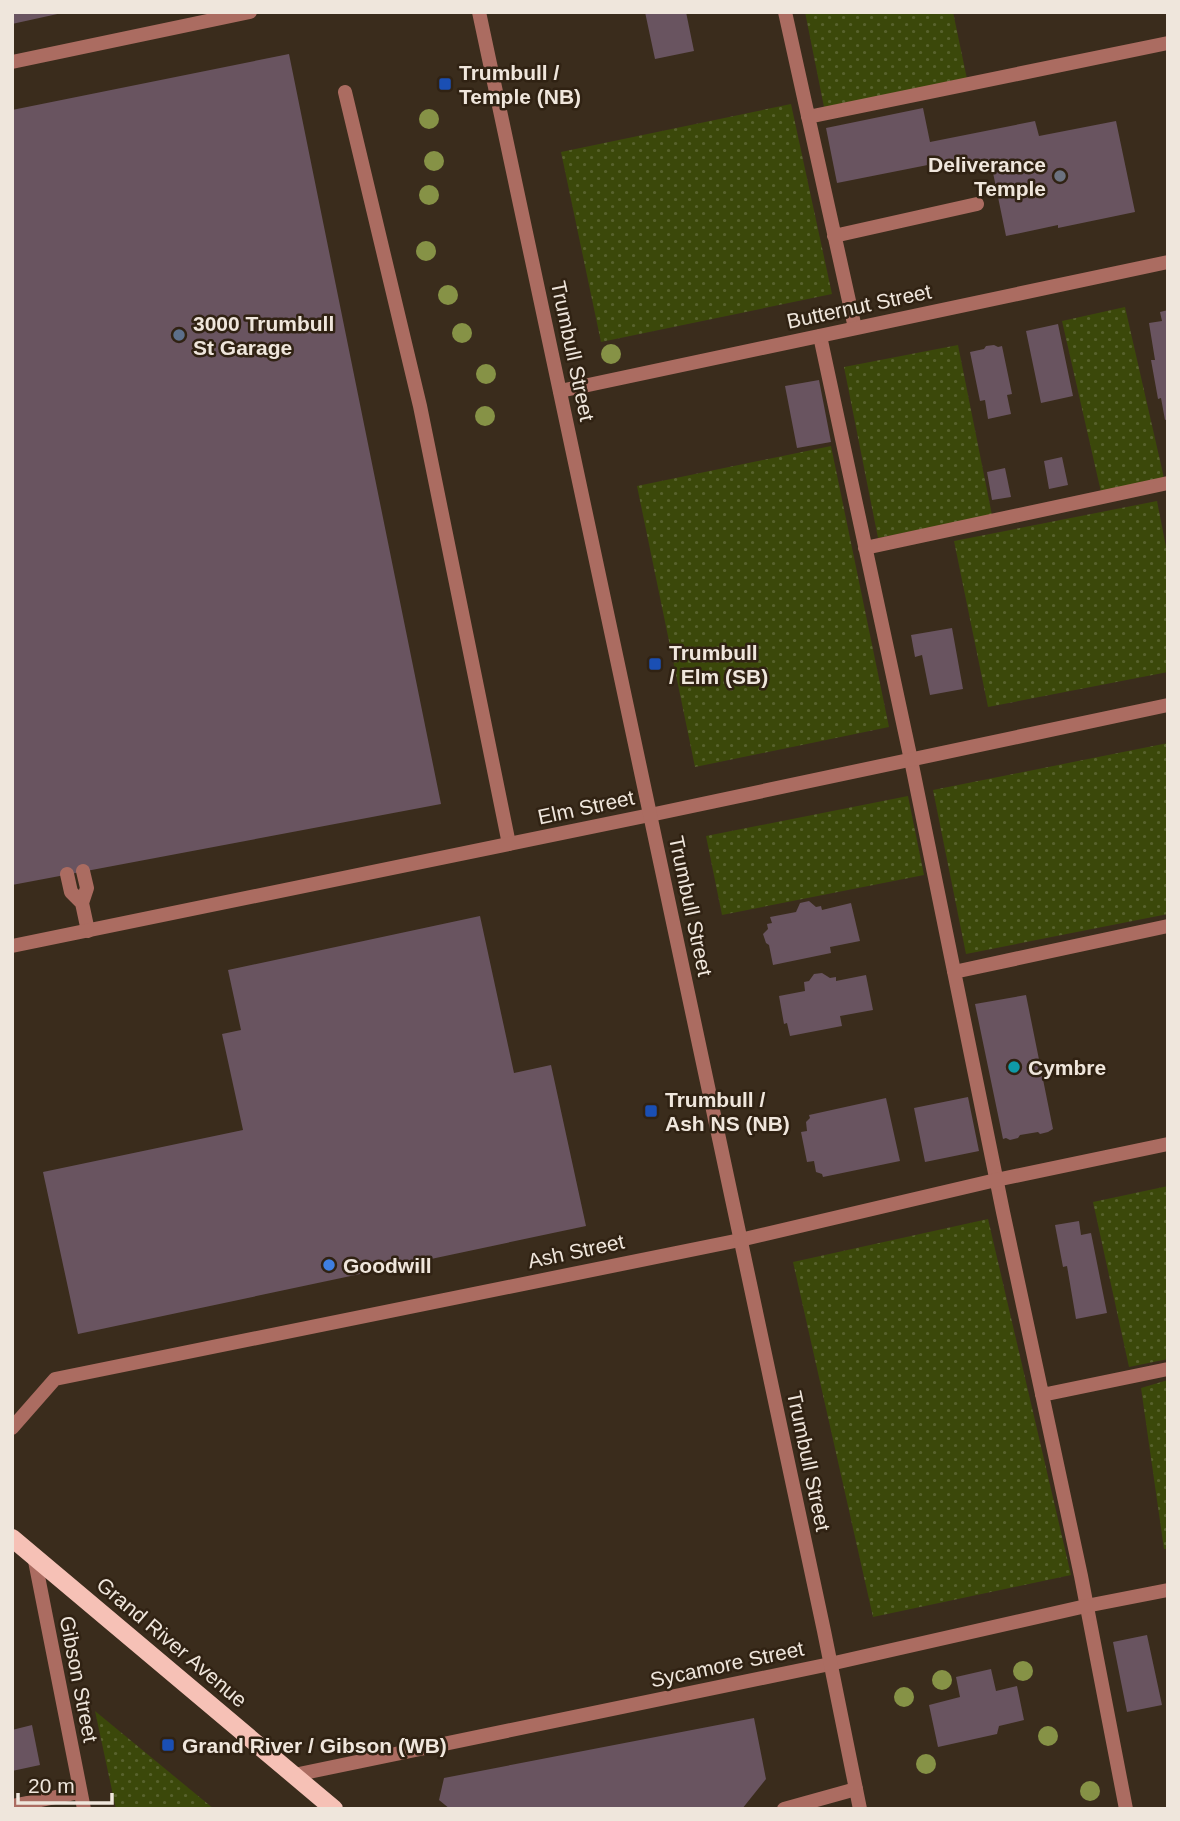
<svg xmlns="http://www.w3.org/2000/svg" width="1180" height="1821" font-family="Helvetica,sans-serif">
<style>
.grass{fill:url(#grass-dots)}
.building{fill:#695460}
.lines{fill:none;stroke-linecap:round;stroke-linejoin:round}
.service{stroke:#ab6c61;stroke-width:14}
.minor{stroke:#ab6c61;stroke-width:14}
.tertiary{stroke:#ab6c61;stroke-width:14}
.primary{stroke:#f6c1b6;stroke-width:18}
.tree{fill:#869246}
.transit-dot{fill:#1a4fb4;stroke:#302213;stroke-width:2.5}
.worship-dot{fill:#6b7280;stroke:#302213;stroke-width:2.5}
.service-dot{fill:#5c6f8a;stroke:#302213;stroke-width:2.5}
.culture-dot{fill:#0f9aa8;stroke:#302213;stroke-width:2.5}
.shop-dot{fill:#3f7fe0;stroke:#302213;stroke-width:2.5}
.labels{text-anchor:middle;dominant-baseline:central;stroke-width:5;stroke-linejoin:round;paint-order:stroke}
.poi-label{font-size:21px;font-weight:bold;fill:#efe6dc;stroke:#302213;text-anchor:start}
.street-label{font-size:21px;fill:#efe6dc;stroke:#302213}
</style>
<defs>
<pattern id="grass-dots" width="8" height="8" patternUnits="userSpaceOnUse" patternTransform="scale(1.75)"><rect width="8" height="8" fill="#3b480a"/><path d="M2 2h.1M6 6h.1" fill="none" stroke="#58622d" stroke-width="1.8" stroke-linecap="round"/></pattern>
</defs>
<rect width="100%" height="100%" fill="#3a2c1c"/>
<!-- grass -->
<path class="grass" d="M805,12H953L967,79L824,107Z
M791,104L832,294L601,342L561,152Z
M1125,307L1164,478L1101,492L1062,321Z
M958,345L992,515L878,538L844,367Z
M831,446L889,727L695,767L637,486Z
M1157,501L1168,557V672L988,707L954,541Z
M1168,743V914L966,954L933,790Z
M908,796L924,875L722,915L706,836Z
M1168,1186V1359L1129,1367L1093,1202Z
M988,1219L1071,1575L873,1617L793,1262Z
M1168,1380V1549H1164L1141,1388Z
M95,1711L214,1809H116Z"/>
<!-- building -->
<path class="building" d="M12,12H61L62,13L12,24Z
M645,12H686L694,51L655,59Z
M289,54L441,804L12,885V110Z
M923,108L930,142L1035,121L1039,136L1116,121L1135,212L1058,228V225L1006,236L991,163L965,168L963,158L837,183L826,128Z
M1168,310V419L1165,420L1161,398L1158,399L1151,360H1155L1149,323L1162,321L1160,312Z
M1058,324L1073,396L1041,403L1026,331Z
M994,345L998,347L1002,346L1012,394L1007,395L1011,414L988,419L985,400L980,401L970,352L984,349L986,346Z
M819,380L831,442L797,448L785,386Z
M1062,457L1068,485L1049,489L1044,461Z
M1005,468L1011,497L992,500L987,472Z
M952,628L963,689L930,695L922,655L915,657L911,635Z
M809,901L816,907L821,906L822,910L851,903L860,941L830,947L831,953L773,965L769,945L766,943L763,934L768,929L767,924L772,923L770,917L796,912L800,903Z
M480,916L514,1073L551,1065L586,1226L78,1334L43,1172L243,1130L222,1034L241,1030L228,970Z
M822,973L830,978L836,977V981L866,975L873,1010L840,1016L842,1026L790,1036L787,1023L784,1024L779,996L805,991L804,982L809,981L814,974Z
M1026,995L1053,1129L1048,1132L1040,1134L1038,1132L1020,1135L1018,1138L1010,1140L1006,1138L1003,1139L975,1004Z
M968,1097L979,1151L925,1162L914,1108Z
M886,1098L900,1161L823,1177L822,1174L816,1172L814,1161L807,1162L801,1132L807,1131L806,1122L810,1118L809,1115Z
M1079,1221L1081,1235L1091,1233L1107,1313L1076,1319L1067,1266L1063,1267L1055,1225Z
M1147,1635L1162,1705L1127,1712L1113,1642Z
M991,1669L996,1691L1017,1686L1024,1720L999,1726L997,1734L938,1747L929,1705L960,1697L956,1677Z
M754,1718L766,1779L742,1809H450L439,1800L444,1778Z
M32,1725L40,1765L12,1771V1730Z"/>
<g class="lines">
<!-- service -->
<path class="service" d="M785,12L855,328
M345,92L420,406L509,844
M808,117L1168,43
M834,236L977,204
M820,336L911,760L1003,1212L1081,1576L1126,1809
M865,548L1168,483
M83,871L87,888L82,903L88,931
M67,874L71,892L82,903
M954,972L1168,926
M1042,1395L1168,1369
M784,1809L856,1789"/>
<!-- minor -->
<path class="minor" d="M12,62L250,12
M560,391L1168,262
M12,946L650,815L1168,705
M12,1428L55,1379L740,1240L996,1180L1168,1144
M34,1556L84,1809
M294,1775L830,1664L1086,1606L1168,1590
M12,1806L80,1792"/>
<!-- tertiary -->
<path class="tertiary" d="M479,12L824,1631L860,1809"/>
<!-- primary -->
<path class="primary" d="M12,1538L334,1809"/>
</g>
<!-- trees -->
<g class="tree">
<circle cx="429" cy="119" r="10"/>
<circle cx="434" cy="161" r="10"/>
<circle cx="429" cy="195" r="10"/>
<circle cx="426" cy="251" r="10"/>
<circle cx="448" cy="295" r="10"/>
<circle cx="462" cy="333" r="10"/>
<circle cx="611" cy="354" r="10"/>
<circle cx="486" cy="374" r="10"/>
<circle cx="485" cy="416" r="10"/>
<circle cx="1023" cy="1671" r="10"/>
<circle cx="942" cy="1680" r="10"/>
<circle cx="904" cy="1697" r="10"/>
<circle cx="1048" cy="1736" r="10"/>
<circle cx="926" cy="1764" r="10"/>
<circle cx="1090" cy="1791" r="10"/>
</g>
<!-- markers -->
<g class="transit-dot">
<rect x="438" y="77" width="14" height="14" rx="3.5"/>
<rect x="648" y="657" width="14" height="14" rx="3.5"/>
<rect x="644" y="1104" width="14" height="14" rx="3.5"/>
<rect x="161" y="1738" width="14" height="14" rx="3.5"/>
</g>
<circle class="worship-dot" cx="1060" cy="176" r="7"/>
<circle class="service-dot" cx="179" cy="335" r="7"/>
<circle class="culture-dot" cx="1014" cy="1067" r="7"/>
<circle class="shop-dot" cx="329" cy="1265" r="7"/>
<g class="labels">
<!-- poi labels -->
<g class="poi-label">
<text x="459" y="72">Trumbull /<tspan x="459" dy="24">Temple (NB)</tspan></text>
<text x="1046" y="164" text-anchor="end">Deliverance<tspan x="1046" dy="24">Temple</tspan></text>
<text x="193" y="323">3000 Trumbull<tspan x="193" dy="24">St Garage</tspan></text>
<text x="669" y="652">Trumbull<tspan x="669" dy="24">/ Elm (SB)</tspan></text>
<text x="1028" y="1067">Cymbre</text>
<text x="665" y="1099">Trumbull /<tspan x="665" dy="24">Ash NS (NB)</tspan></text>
<text x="343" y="1265">Goodwill</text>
<text x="182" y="1745">Grand River / Gibson (WB)</text>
</g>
<!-- street labels -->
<g class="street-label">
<text transform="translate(859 306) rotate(-12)">Butternut Street</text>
<text transform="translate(573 351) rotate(78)">Trumbull Street</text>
<text transform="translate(586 807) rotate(-12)">Elm Street</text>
<text transform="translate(691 906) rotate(78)">Trumbull Street</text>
<text transform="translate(576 1251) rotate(-12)">Ash Street</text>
<text transform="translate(809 1461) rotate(78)">Trumbull Street</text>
<text transform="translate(172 1642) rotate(40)">Grand River Avenue</text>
<text transform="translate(727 1664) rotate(-12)">Sycamore Street</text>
<text transform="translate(79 1679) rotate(79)">Gibson Street</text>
</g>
</g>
<!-- border -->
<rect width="1180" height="1821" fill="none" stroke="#efe6dc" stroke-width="28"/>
<!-- scale -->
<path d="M18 1793v10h94v-10" fill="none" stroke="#efe6dc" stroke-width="3.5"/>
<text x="28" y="1793" font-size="21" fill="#efe6dc" stroke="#302213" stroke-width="5" paint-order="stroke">20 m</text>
</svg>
